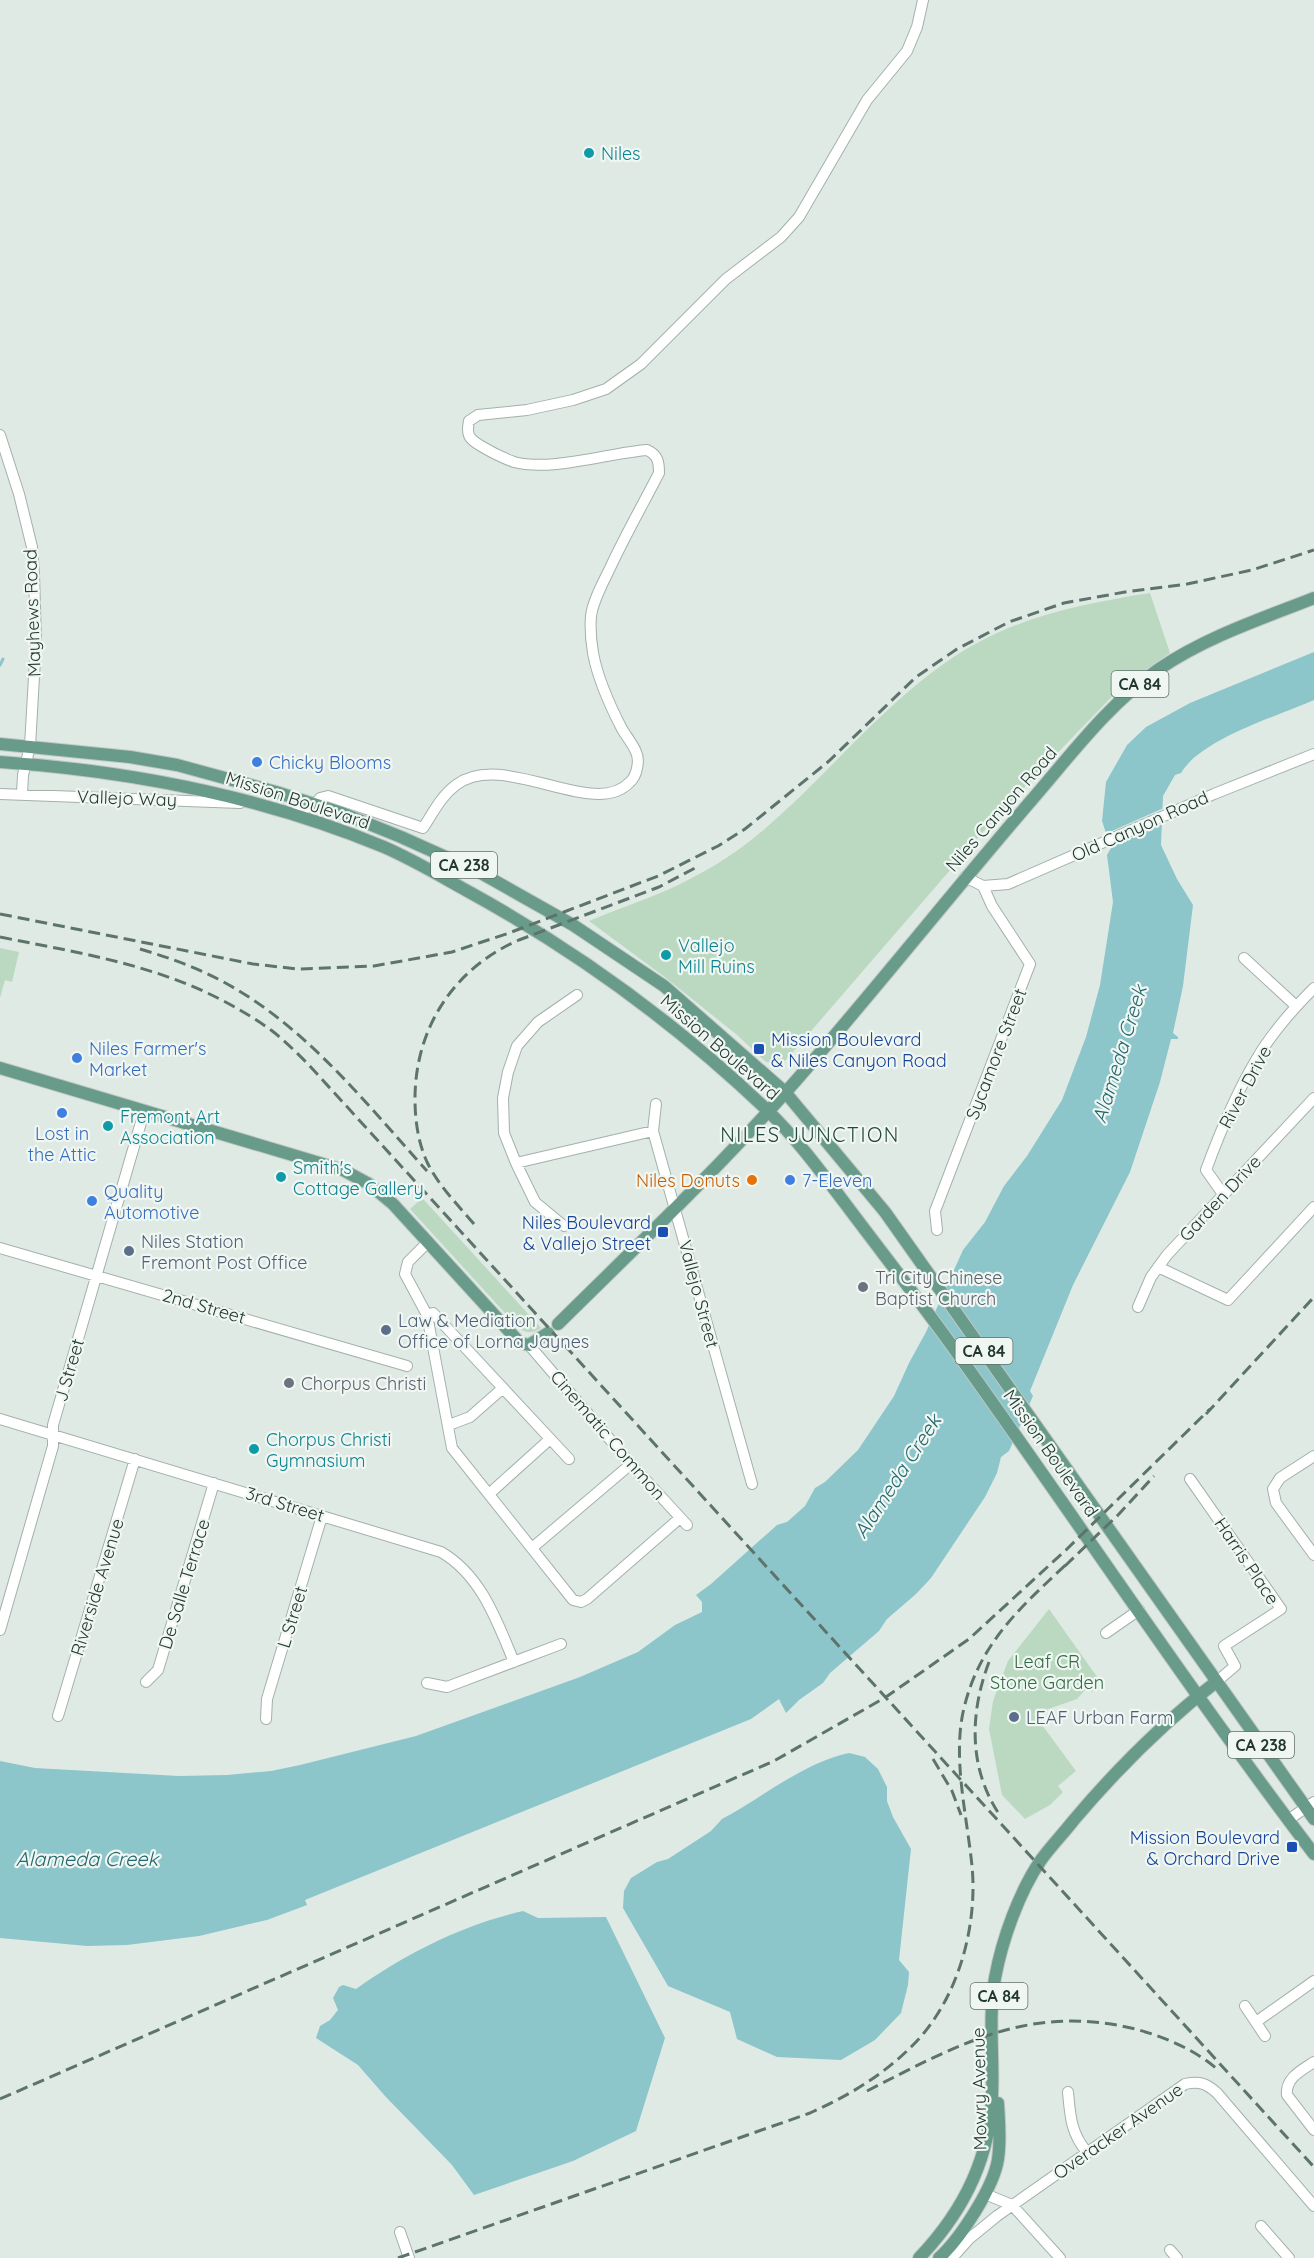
<svg xmlns="http://www.w3.org/2000/svg" width="1314" height="2258" font-family="Quicksand,sans-serif">
<style>
.green{fill:#bbd9c0}
.water{fill:#8cc5ca}
.pier{fill:#e0eae5}
.lines{fill:none;stroke-linecap:round;stroke-linejoin:round}
.stream{stroke:#8cc5ca;stroke-width:3}
.minor-casing{stroke:#a3b1ab;stroke-width:12}
.major-casing{stroke:#c1c7c5;stroke-width:14}
.minor{stroke:#fff;stroke-width:10}
.major{stroke:#689b8a;stroke-width:12}
.rail{stroke:#5d746c;stroke-width:3;stroke-dasharray:12 6;stroke-linecap:butt}
.culture-dot{fill:#0f9aa8;stroke:#f0f7f3;stroke-width:2}
.shop-dot{fill:#3f7fe0;stroke:#f0f7f3;stroke-width:2}
.transit-dot{fill:#1a4fb4;stroke:#f0f7f3;stroke-width:2}
.food-dot{fill:#e8710a;stroke:#f0f7f3;stroke-width:2}
.service-dot{fill:#5c6f8a;stroke:#f0f7f3;stroke-width:2}
.worship-dot{fill:#6b7280;stroke:#f0f7f3;stroke-width:2}
.labels{text-anchor:middle;dominant-baseline:central;stroke-width:4.5;stroke-linejoin:round;paint-order:stroke}
.shield{fill:#f0f7f3;stroke:#60716b;stroke-width:1.5}
.shield-label{font-size:16px;font-weight:bold;fill:#223831}
.culture-label{font-size:18px;fill:#0d838f;stroke:#f0f7f3;text-anchor:start}
.street-label{font-size:18px;fill:#223831;stroke:#f0f7f3}
.shop-label{font-size:18px;fill:#366cbe;stroke:#f0f7f3;text-anchor:start}
.transit-label{font-size:18px;fill:#164399;stroke:#f0f7f3;text-anchor:end}
.food-label{font-size:18px;fill:#c56008;stroke:#f0f7f3;text-anchor:end}
.service-label{font-size:18px;fill:#4e5e75;stroke:#f0f7f3;text-anchor:start}
.worship-label{font-size:18px;fill:#5b616d;stroke:#f0f7f3;text-anchor:start}
.park-label{font-size:18px;fill:#306b43;stroke:#f0f7f3}
.water-label{font-size:20px;font-style:italic;fill:#22686e;stroke:#f0f7f3}
.neighbourhood-label{font-size:20px;letter-spacing:1.5px;fill:#20483b;stroke:#f0f7f3}
</style>
<rect width="100%" height="100%" fill="#e0eae5"/>
<!-- green -->
<path class="green" d="M1150,593L1170,653L1122,686L996,817L786,1060L777,1064L766,1062L737,1035L666,978L589,921C614,910 640,902 665,891C699,876 733,856 761,832C824,779 875,713 942,665C1006,619 1074,605 1150,593Z
M0,948L19,952L12,982L5,980L0,998Z
M422,1198L425,1201L541,1328C531,1335 524,1333 516,1325L410,1209Z
M1049,1609L1100,1681L1092,1692L1087,1688L1077,1699L1034,1714L1076,1771L1058,1786L1063,1792L1050,1805L1025,1819L1002,1795L989,1729L993,1701L1008,1661Z"/>
<!-- water -->
<path class="water" d="M1314,652V700C1278,716 1201,739 1181,773L1175,775L1163,796L1161,845L1177,879L1193,905L1183,986L1173,1033L1178,1037V1039H1171L1160,1082L1130,1172L1073,1285L1030,1391L1033,1396L1009,1451L1001,1457L997,1473L985,1497L931,1578L916,1594L887,1619L879,1631L830,1673L823,1683L799,1700L786,1713L779,1699L751,1719L305,1900L307,1905L267,1920L199,1936L127,1945L87,1946L0,1938V1761L35,1768L179,1776L227,1775L271,1771L300,1765L416,1736L580,1677L638,1652L675,1625L702,1612V1602L696,1595L711,1584L777,1525L787,1522L805,1506L815,1488L825,1482L858,1450L894,1396L909,1363L926,1332L963,1250L985,1222L1004,1186L1027,1156L1062,1100L1086,1037L1100,985L1113,902L1107,855L1111,848L1102,821L1106,782L1127,745L1146,727L1190,703Z
M849,1753L865,1757L878,1769L887,1787V1801L893,1817L911,1849L899,1960L909,1972L908,1985L901,2013L875,2040L841,2060L777,2057L737,2039L730,2012L668,1986L623,1908L624,1891L631,1878L657,1862L668,1859L711,1831L722,1819C763,1797 803,1763 849,1753Z
M523,1911L538,1918L606,1917L665,2038L636,2131L573,2161L474,2195L452,2165L385,2096L358,2065L316,2038L320,2026L330,2020L338,2010L333,1998L339,1987L343,1985L356,1989C407,1953 462,1925 523,1911Z"/>
<!-- pier -->
<path class="pier" d="M1166,807L1165,823L1107,849L1103,835Z"/>
<g class="lines">
<!-- stream -->
<path class="stream" d="M0,665L3,659"/>
<defs>
<path id="minor" d="M0,435L19,494L32,547L34,574L36,642L30,746L23,775L22,794
M0,794L240,803
M291,814L316,804L320,798L328,796L423,828C433,813 441,796 456,785C504,749 594,821 630,782C637,776 640,760 636,752C633,744 626,736 622,729C609,704 598,680 593,653C591,641 590,628 591,616C593,600 604,581 611,566C626,534 643,504 659,473C659,462 658,455 647,450C608,453 551,472 514,462C503,458 491,452 481,446C469,439 466,435 469,421L478,415L527,410L573,400L606,389L641,364L726,279L781,237L799,217L867,100L907,51L917,27L923,0
M965,877L983,886L1008,884L1214,794L1314,754
M1244,958L1296,1006
M656,1104L653,1131L752,1484
M516,1163L653,1131
M1223,1194L1206,1170C1220,1132 1235,1095 1256,1060C1271,1034 1293,1009 1314,988
M564,1226L535,1202L516,1163L504,1133L503,1098L508,1072L517,1046L538,1022L577,995
M937,1230L935,1211L1030,964L992,906L983,886
M428,1242L408,1262L405,1274L427,1315L452,1448L573,1600L581,1602L587,1599L680,1518
M0,1248L407,1366
M1158,1267L1228,1300L1314,1207
M1138,1307L1151,1277L1167,1255L1314,1098
M427,1315L433,1313L569,1459
M529,1345L631,1464L687,1525
M0,1419L441,1552C481,1575 497,1621 514,1662
M449,1425L470,1417L503,1388
M1314,1456L1280,1478L1273,1489L1276,1503L1314,1555
M1190,1479L1281,1609L1224,1646L1235,1666L1216,1682
M489,1494L550,1439
M532,1548L631,1464
M0,1630L53,1446V1425L144,1112
M1106,1633L1139,1610
M146,1682L158,1670L214,1483
M427,1683L447,1687L561,1644
M58,1716L135,1459
M266,1719L267,1699L322,1516
M1288,1820L1314,1802
M1245,2006L1265,2036
M1256,2022L1314,1981
M1314,2062C1302,2070 1285,2078 1287,2095L1314,2130
M1068,2092C1070,2115 1071,2134 1087,2152
M985,2194L1012,2205L1060,2258
M1261,2226L1289,2258
M400,2232L409,2258
M1170,2250L1177,2258
M952,2258L970,2238L997,2216L1185,2084C1199,2081 1206,2083 1217,2093L1314,2206"/>
<path id="major" d="M0,744L130,757L177,765L276,792L342,813L401,837L479,872L573,925L664,986L785,1092L885,1212L1314,1819
M0,762C132,771 261,796 384,847C414,860 442,877 471,893C578,952 678,1025 767,1110C797,1139 822,1173 847,1206C883,1254 920,1301 955,1350C1075,1517 1189,1690 1314,1854
M0,1068L343,1170L369,1184L393,1204L520,1343L529,1345L548,1333
M558,1324C640,1243 724,1163 800,1076C878,986 952,893 1030,802C1070,756 1108,704 1159,669C1206,637 1261,619 1314,598
M919,2258C962,2213 990,2160 992,2096C994,2057 988,2018 995,1978C1002,1940 1019,1892 1041,1860C1051,1846 1063,1834 1073,1821C1116,1770 1163,1723 1216,1682
M939,2258C960,2239 994,2187 998,2159C1001,2140 999,2121 998,2103"/>
</defs>
<!-- minor casing -->
<use href="#minor" class="minor-casing"/>
<!-- major casing -->
<use href="#major" class="major-casing"/>
<!-- minor -->
<use href="#minor" class="minor"/>
<!-- major -->
<use href="#major" class="major"/>
<!-- rail -->
<path class="rail" d="M0,914L253,964L298,969L374,966L452,952L509,933L658,876L718,846L745,829L829,761L916,677L957,649L1009,622L1064,603L1125,592L1187,584L1252,570L1314,550
M0,937C100,957 185,969 271,1030C284,1040 296,1052 308,1064L1314,2167
M140,949C167,957 193,966 218,979C303,1023 364,1101 427,1171
M474,1224C457,1204 438,1185 427,1162C418,1142 415,1120 415,1099C415,1028 454,968 519,940L659,887L697,867
M1206,1414L1314,1297
M1065,1566L1119,1514L1154,1476
M989,1662C970,1712 968,1767 999,1814
M933,1759L952,1791L961,1815
M867,2091C959,2044 1032,2002 1139,2030C1167,2038 1195,2050 1217,2069
M0,2099L774,1761L886,1697L969,1639L1067,1549L1210,1409
M398,2258L810,2113C848,2096 882,2076 912,2046C957,2002 978,1928 972,1866C967,1816 952,1757 964,1708C980,1641 1024,1604 1071,1560"/>
</g>
<!-- markers -->
<g class="culture-dot">
<circle cx="589" cy="153" r="6"/>
<circle cx="666" cy="955" r="6"/>
<circle cx="108" cy="1126" r="6"/>
<circle cx="281" cy="1177" r="6"/>
<circle cx="254" cy="1449" r="6"/>
</g>
<g class="shop-dot">
<circle cx="257" cy="762" r="6"/>
<circle cx="77" cy="1058" r="6"/>
<circle cx="62" cy="1113" r="6"/>
<circle cx="790" cy="1180" r="6"/>
<circle cx="92" cy="1201" r="6"/>
</g>
<g class="transit-dot">
<rect x="753" y="1043" width="12" height="12" rx="3"/>
<rect x="657" y="1226" width="12" height="12" rx="3"/>
<rect x="1286" y="1841" width="12" height="12" rx="3"/>
</g>
<circle class="food-dot" cx="752" cy="1180" r="6"/>
<g class="service-dot">
<circle cx="129" cy="1251" r="6"/>
<circle cx="386" cy="1330" r="6"/>
<circle cx="1014" cy="1717" r="6"/>
</g>
<g class="worship-dot">
<circle cx="863" cy="1287" r="6"/>
<circle cx="289" cy="1383" r="6"/>
</g>
<g class="labels">
<!-- shield labels -->
<g class="shield">
<rect x="1111.5" y="671" width="57" height="26" rx="4.5"/>
<rect x="431" y="852" width="66" height="26" rx="4.5"/>
<rect x="955.5" y="1338" width="57" height="26" rx="4.5"/>
<rect x="1228" y="1732" width="66" height="26" rx="4.5"/>
<rect x="970.5" y="1983" width="57" height="26" rx="4.5"/>
</g>
<g class="shield-label">
<text x="1140" y="684">CA 84</text>
<text x="464" y="865">CA 238</text>
<text x="984" y="1351">CA 84</text>
<text x="1261" y="1745">CA 238</text>
<text x="999" y="1996">CA 84</text>
</g>
<!-- culture labels -->
<g class="culture-label">
<text x="601" y="153">Niles</text>
<text x="678" y="945">Vallejo<tspan x="678" dy="21">Mill Ruins</tspan></text>
<text x="120" y="1116">Fremont Art<tspan x="120" dy="21">Association</tspan></text>
<text x="293" y="1167">Smith's<tspan x="293" dy="21">Cottage Gallery</tspan></text>
<text x="266" y="1439">Chorpus Christi<tspan x="266" dy="21">Gymnasium</tspan></text>
</g>
<!-- street labels -->
<g class="street-label">
<text transform="translate(32 613) rotate(-92)">Mayhews Road</text>
<text transform="translate(127 798) rotate(2)">Vallejo Way</text>
<text transform="translate(298 800) rotate(18)">Mission Boulevard</text>
<text transform="translate(1001 809) rotate(-49)">Niles Canyon Road</text>
<text transform="translate(1140 826) rotate(-24)">Old Canyon Road</text>
<text transform="translate(720 1047) rotate(41)">Mission Boulevard</text>
<text transform="translate(996 1054) rotate(-69)">Sycamore Street</text>
<text transform="translate(1245 1087) rotate(-62)">River Drive</text>
<text transform="translate(1220 1198) rotate(-47)">Garden Drive</text>
<text transform="translate(699 1294) rotate(75)">Vallejo Street</text>
<text transform="translate(204 1306) rotate(16)">2nd Street</text>
<text transform="translate(69 1370) rotate(-74)">J Street</text>
<text transform="translate(608 1435) rotate(49)">Cinematic Common</text>
<text transform="translate(1051 1453) rotate(55)">Mission Boulevard</text>
<text transform="translate(285 1504) rotate(17)">3rd Street</text>
<text transform="translate(1247 1561) rotate(56)">Harris Place</text>
<text transform="translate(184 1584) rotate(-73)">De Salle Terrace</text>
<text transform="translate(97 1587) rotate(-73)">Riverside Avenue</text>
<text transform="translate(292 1617) rotate(-73)">L Street</text>
<text transform="translate(979 2089) rotate(-91)">Mowry Avenue</text>
<text transform="translate(1118 2131) rotate(-35)">Overacker Avenue</text>
</g>
<!-- shop labels -->
<g class="shop-label">
<text x="269" y="762">Chicky Blooms</text>
<text x="89" y="1048">Niles Farmer's<tspan x="89" dy="21">Market</tspan></text>
<text x="62" y="1133" text-anchor="middle">Lost in<tspan x="62" dy="21">the Attic</tspan></text>
<text x="802" y="1180">7-Eleven</text>
<text x="104" y="1191">Quality<tspan x="104" dy="21">Automotive</tspan></text>
</g>
<!-- transit labels -->
<g class="transit-label">
<text x="771" y="1039" text-anchor="start">Mission Boulevard<tspan x="771" dy="21">&amp; Niles Canyon Road</tspan></text>
<text x="651" y="1222">Niles Boulevard<tspan x="651" dy="21">&amp; Vallejo Street</tspan></text>
<text x="1280" y="1837">Mission Boulevard<tspan x="1280" dy="21">&amp; Orchard Drive</tspan></text>
</g>
<!-- food labels -->
<g class="food-label">
<text x="740" y="1180">Niles Donuts</text>
</g>
<!-- service labels -->
<g class="service-label">
<text x="141" y="1241">Niles Station<tspan x="141" dy="21">Fremont Post Office</tspan></text>
<text x="398" y="1320">Law &amp; Mediation<tspan x="398" dy="21">Office of Lorna Jaynes</tspan></text>
<text x="1026" y="1717">LEAF Urban Farm</text>
</g>
<!-- worship labels -->
<g class="worship-label">
<text x="875" y="1277">Tri City Chinese<tspan x="875" dy="21">Baptist Church</tspan></text>
<text x="301" y="1383">Chorpus Christi</text>
</g>
<!-- park labels -->
<g class="park-label">
<text x="1047" y="1661">Leaf CR<tspan x="1047" dy="21">Stone Garden</tspan></text>
</g>
<!-- water labels -->
<g class="water-label">
<text transform="translate(1119 1054) rotate(-73)">Alameda Creek</text>
<text transform="translate(897 1476) rotate(-57)">Alameda Creek</text>
<text x="87" y="1858">Alameda Creek</text>
</g>
<!-- neighbourhood labels -->
<g class="neighbourhood-label">
<text x="810" y="1134">NILES JUNCTION</text>
</g>
</g>
</svg>
